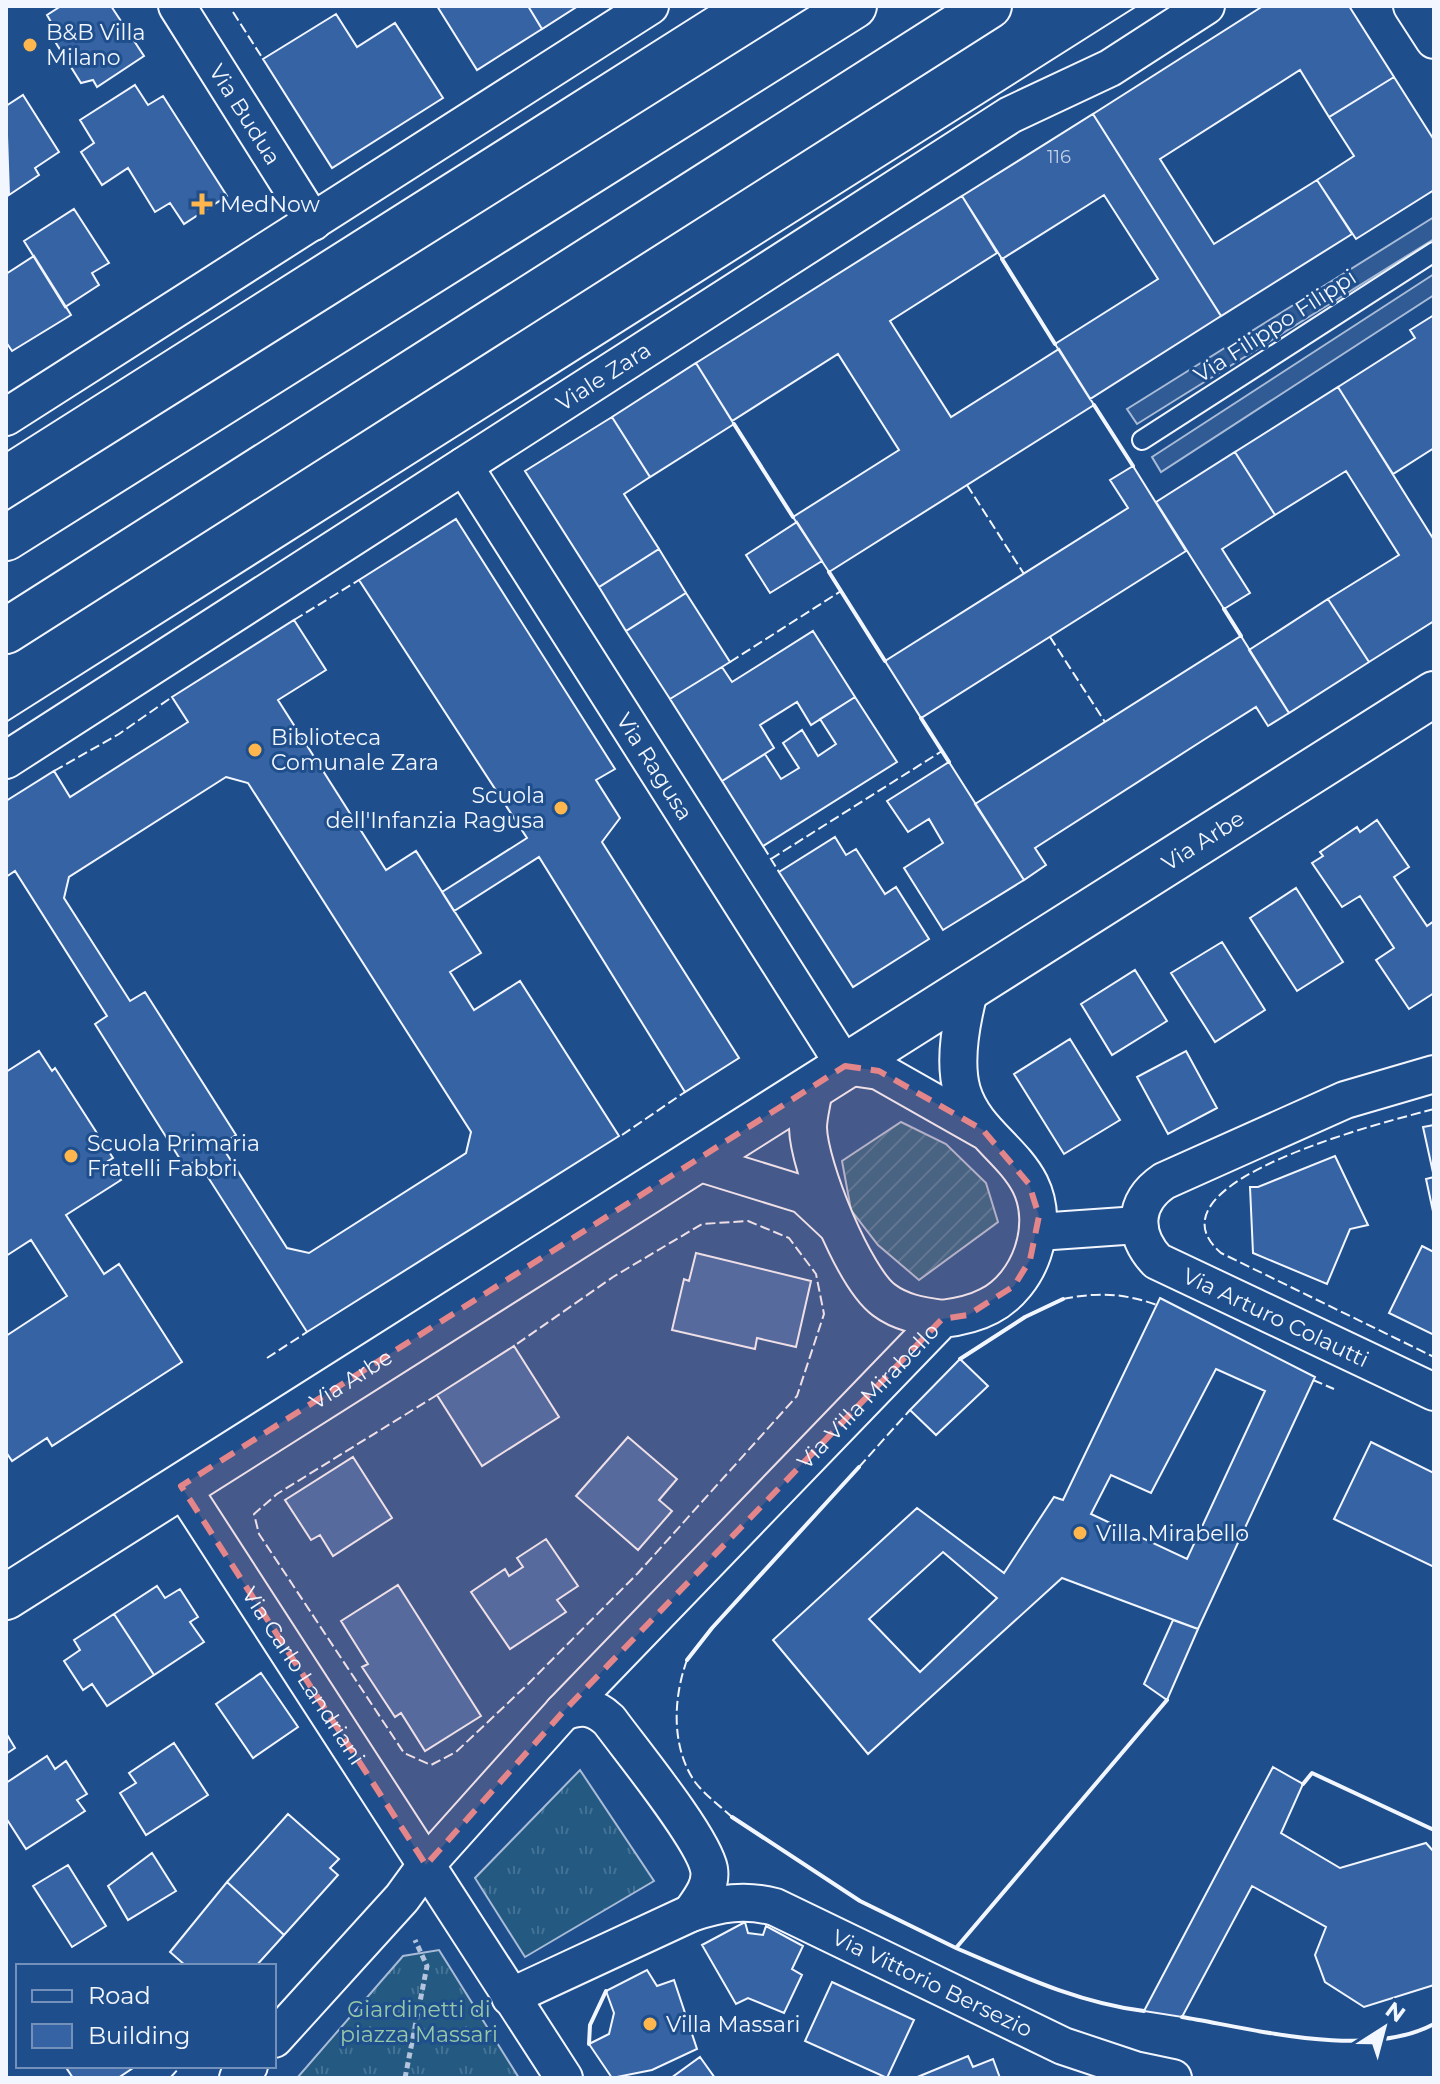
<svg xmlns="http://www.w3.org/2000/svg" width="1440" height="2084" font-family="Montserrat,sans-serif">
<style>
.grass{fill:url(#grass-tufts);stroke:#a8bbd7;stroke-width:2}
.garden{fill:url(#garden-furrows);stroke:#a8bbd7;stroke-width:2}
.parking{fill:#305b95;stroke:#a8bbd7;stroke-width:2}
.building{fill:#3563a3;stroke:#f2f6ff;stroke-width:2;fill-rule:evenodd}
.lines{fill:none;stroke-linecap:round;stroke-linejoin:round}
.lane-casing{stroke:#f2f6ff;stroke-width:22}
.street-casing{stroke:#f2f6ff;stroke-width:40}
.secondary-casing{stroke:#f2f6ff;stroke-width:48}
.primary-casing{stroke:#f2f6ff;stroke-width:48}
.path{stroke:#b3c4dc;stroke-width:5;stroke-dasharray:6 4;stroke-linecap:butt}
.lane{stroke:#1f4e8c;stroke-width:18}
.street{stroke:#1f4e8c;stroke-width:36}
.secondary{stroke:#1f4e8c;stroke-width:44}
.primary{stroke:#1f4e8c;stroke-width:44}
.tram{stroke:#f2f6ff;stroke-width:2}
.fence{stroke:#f2f6ff;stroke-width:2;stroke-dasharray:10 4;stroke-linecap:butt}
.wall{stroke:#f2f6ff;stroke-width:4}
.marked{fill:#e38589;fill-opacity:0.2;stroke:#e38589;stroke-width:6;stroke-dasharray:16 10;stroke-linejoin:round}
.poi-dot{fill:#ffb74d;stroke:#1f4e8c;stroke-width:3}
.labels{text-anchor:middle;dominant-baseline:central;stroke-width:6;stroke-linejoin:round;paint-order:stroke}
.number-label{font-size:18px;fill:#c3d1e8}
.poi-label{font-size:22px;fill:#f2f6ff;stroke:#1f4e8c;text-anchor:start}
.street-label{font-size:22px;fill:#f2f6ff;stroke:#1f4e8c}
.park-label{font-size:22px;fill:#97c8a6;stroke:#1f4e8c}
</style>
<defs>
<pattern id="grass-tufts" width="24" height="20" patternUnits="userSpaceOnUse" patternTransform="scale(2)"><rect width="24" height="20" fill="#245a82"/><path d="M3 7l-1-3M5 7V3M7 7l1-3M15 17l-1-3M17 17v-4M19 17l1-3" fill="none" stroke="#447295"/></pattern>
<pattern id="garden-furrows" width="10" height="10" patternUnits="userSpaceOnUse" patternTransform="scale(2)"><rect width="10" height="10" fill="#245a82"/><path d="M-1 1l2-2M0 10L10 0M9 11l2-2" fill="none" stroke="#447295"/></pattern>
</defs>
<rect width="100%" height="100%" fill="#1f4e8c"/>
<!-- grass -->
<path class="grass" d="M580,1770L654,1881L525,1957L475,1878Z
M439,1950L519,2078H297L403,1956Z"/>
<!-- garden -->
<path class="garden" d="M901,1122L946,1144L986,1183L998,1222L919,1280L878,1245L851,1210L842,1161Z"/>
<!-- parking -->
<path class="parking" d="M1434,217V239L1137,424L1127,409Z
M1434,274V295L1161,472L1152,457Z"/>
<!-- building -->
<path class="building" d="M61,6H111L144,56L97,87L93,80L81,83L49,32L55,29L47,15Z
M437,6H528L542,29L477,70Z
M528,6H578L542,29Z
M1263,6H1349L1394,77L1329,117L1300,70L1160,159L1214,244L1317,180L1352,234L1221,316L1093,114Z
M336,14L357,47L395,23L443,98L332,168L263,59Z
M1394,77L1434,140V190L1356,239L1317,180L1354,156L1329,117Z
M135,85L148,105L163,96L227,196L184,224L170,203L155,212L128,168L102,185L81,152L94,143L80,120Z
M23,95L59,152L35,168L39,175L9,195L6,106Z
M1093,114L1221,316L1090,399L1055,344L1158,279L1104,195L1002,259L962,196Z
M962,196L997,253L890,321L951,417L1059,349L1094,405L829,572L793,517L899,450L838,354L732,421L696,363Z
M74,209L109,263L92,273L99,285L65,307L24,241Z
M34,256L71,315L12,351L6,342V274Z
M1434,315V448L1393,474L1338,387L1415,338L1410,330Z
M696,363L734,424L650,477L612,417Z
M1338,387L1434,540V621L1369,662L1328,599L1399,555L1346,471L1275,515L1235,452Z
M612,417L650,477L624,494L659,549L599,587L525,471Z
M1235,452L1275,515L1222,549L1250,593L1224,609L1156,502Z
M1133,466L1186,551L921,718L885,661L1128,508L1110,480Z
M456,519L615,769L596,780L620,818L602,842L739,1058L685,1092L539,857L454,911L442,892L527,838L359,580Z
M797,522L822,561L770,593L746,555Z
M659,549L686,593L626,631L599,587Z
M686,593L730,662L670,699L626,631Z
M1328,599L1369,662L1289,713L1249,650Z
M294,620L326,670L278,700L386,870L416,851L481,953L450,972L474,1010L520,981L619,1136L307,1332L197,1160L185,1167L95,1024L107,1016L15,871L6,877V801L54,771L70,797L188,722L172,697ZM226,777L248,783L471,1132L466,1153L309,1253L287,1248L221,1145L236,1135L145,992L130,1001L64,898L69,877Z
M813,631L855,697L811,725L797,702L760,725L774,748L722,781L670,699L722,667L732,682Z
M1241,636L1289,713L1268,726L1256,707L1205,739L1035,848L1046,865L1024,880L975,804Z
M855,697L897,762L763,846L722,781L765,754L781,779L799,768L783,743L802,730L818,756L836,744L820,719Z
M949,762L1024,880L943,930L904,868L943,843L929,819L908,832L887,801Z
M1377,820L1409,867L1394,877L1427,926L1434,921V993L1409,1009L1376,960L1394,948L1360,896L1342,907L1312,863L1323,856L1320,852L1357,827L1360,832Z
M835,837L846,855L856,849L885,894L896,887L929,939L853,987L779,872Z
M1296,888L1343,962L1297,991L1250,918Z
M1222,942L1265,1010L1215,1042L1171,973Z
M1135,970L1167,1021L1112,1055L1081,1004Z
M1070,1039L1120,1120L1064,1154L1014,1074Z
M39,1051L52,1071L55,1068L113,1158L108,1161L121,1180L66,1215L104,1274L119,1264L182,1362L52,1446L47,1438L12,1461L6,1452V1336L67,1296L31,1240L6,1256V1072Z
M1186,1051L1217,1108L1168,1134L1137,1077Z
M1434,1125V1216L1426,1179L1434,1177L1423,1127Z
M1335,1156L1368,1225L1350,1229L1327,1284L1253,1253L1250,1187H1258Z
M1422,1246L1434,1252V1335L1389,1313Z
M696,1253L811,1281L796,1347L757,1338L755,1349L672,1330L684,1279L689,1281Z
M1160,1298L1315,1377L1198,1629L1062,1578L868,1754L773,1640L917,1508L1004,1573L1054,1497L1063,1500ZM1216,1369L1265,1391L1187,1559L1091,1514L1111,1475L1151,1493ZM943,1552L997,1598L920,1672L869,1619Z
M514,1346L559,1417L482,1466L437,1395Z
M960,1359L988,1386L936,1435L910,1410Z
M628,1437L677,1479L659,1500L672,1511L638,1550L576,1496Z
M1371,1442L1434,1473V1567L1334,1519Z
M353,1457L392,1518L333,1556L320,1535L311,1540L285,1500Z
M546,1539L578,1586L557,1600L566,1612L510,1649L471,1592L505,1569L509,1576L523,1567L517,1558Z
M398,1585L481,1716L425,1751L401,1713L395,1717L362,1667L368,1664L341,1621Z
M157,1586L165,1598L180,1589L198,1617L190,1622L204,1642L154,1675L114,1614Z
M114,1614L154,1675L107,1706L92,1684L83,1690L64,1661L80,1650L74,1640Z
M1173,1620L1198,1629L1167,1700L1144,1684Z
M261,1673L298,1727L253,1758L216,1704Z
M6,1733L15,1748L6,1754Z
M174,1743L208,1795L146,1835L120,1793L136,1783L129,1773Z
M47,1756L55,1769L66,1761L87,1794L77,1800L85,1811L26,1849L6,1818V1783Z
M1273,1767L1303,1784L1281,1833L1340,1868L1426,1843L1434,1852V1985L1364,2007L1325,1982L1315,1955L1326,1927L1252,1886L1182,2017L1144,2011Z
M288,1814L339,1859L330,1868L338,1875L284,1935L227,1882Z
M152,1853L176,1891L128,1920L108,1886Z
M68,1865L106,1926L72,1947L33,1886Z
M227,1882L284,1935L256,1966H186L170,1952Z
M745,1922L748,1933L763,1935L766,1926L803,1946L792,1969L802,1975L784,2013L748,1998L736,2004L702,1945Z
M647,1970L657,1986L674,1980L697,2049L652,2070L612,2078L589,2044L609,2034L614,2013L606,1991Z
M832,1982L914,2020L887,2078L805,2041Z
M968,2056L973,2067L993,2059L1000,2078H915Z
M700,2057L715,2078H671Z
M65,2066H136L118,2078H73Z"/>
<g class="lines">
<defs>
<path id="lane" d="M1142,440L1434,252"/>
<g id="street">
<path id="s1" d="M177,6L313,222"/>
<path d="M1412,6L1434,40"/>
<path d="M6,417L650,6"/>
<path id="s2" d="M464,466L845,1066L879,1071L983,1130"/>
<path id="s3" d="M6,760L1010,115L1110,68L1206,6"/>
<path id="s4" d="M1434,1074L1345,1100L1164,1181C1133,1202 1132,1234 1157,1261L1434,1392"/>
<path d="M814,1086C813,1100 808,1114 808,1128C809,1167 854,1278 884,1300C901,1313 922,1316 942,1319"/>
<path d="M694,1161L804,1195L836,1225"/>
<path d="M1038,1232L1138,1225"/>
<path id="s5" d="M181,1486L564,2078"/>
<path d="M563,1712C582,1705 594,1706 609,1720C631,1750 703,1838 709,1869C712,1886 700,1900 691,1913"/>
<path id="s6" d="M510,1997L691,1913C720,1903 745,1899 775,1907L1063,2046L1135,2070L1173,2078"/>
<path id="s7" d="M274,2039L402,1898L426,1865L563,1712L942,1319C959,1317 974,1314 989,1306C1030,1285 1051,1226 1030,1184C1012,1149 974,1131 962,1091C953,1059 962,1018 970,988"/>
<path d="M238,2078L249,2066"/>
</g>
<g id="secondary">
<path id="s8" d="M6,1597L1434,694"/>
</g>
<path id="primary" d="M6,538L854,6
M6,631L989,6"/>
</defs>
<!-- lane casing -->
<use href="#lane" class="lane-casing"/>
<!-- street casing -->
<use href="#street" class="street-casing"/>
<!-- secondary casing -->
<use href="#secondary" class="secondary-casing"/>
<!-- primary casing -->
<use href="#primary" class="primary-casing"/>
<!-- path -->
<path class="path" d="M405,2078L427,1966L415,1940"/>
<!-- lane -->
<use href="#lane" class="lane"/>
<!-- street -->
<use href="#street" class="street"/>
<!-- secondary -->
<use href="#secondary" class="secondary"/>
<!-- primary -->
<use href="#primary" class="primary"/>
<!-- tram -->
<path class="tram" d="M6,452L710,6
M6,722L1137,6"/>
<!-- fence -->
<path class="fence" d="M233,12L263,59
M967,485L1024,574
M294,620L359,580
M1050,637L1105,722
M730,662L841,591
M54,771L119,734L172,697
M763,846L779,872
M771,859L942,751
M1434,1109C1394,1120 1138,1181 1221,1253L1434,1357
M622,1135L685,1092
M1063,1299C1098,1292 1123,1293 1157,1305
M267,1358L307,1332
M1313,1380L1334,1389
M437,1395L277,1494L254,1514L259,1534L404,1753L431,1765L456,1752L527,1685L638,1573L797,1396L824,1314L816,1274L789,1238L748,1221L702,1224L613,1277L514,1346
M859,1467L910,1410
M6,1519V1520
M687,1660C673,1698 671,1747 695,1782C705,1795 720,1806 732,1817
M170,2078L181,2066"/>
<!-- wall -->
<path class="wall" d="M1002,259L1055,344
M1094,405L1133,466
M734,424L793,517
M829,572L885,661
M1224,609L1241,636
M921,718L949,762
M960,1359L1025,1317L1063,1299
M687,1660L712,1628L859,1467
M1303,1784L1312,1773L1434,1830
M732,1817L860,1901L956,1948L1167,1700
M956,1948C1017,1974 1078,2003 1144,2011
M1182,2017C1254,2029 1367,2060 1434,2024
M589,2044L590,2025L606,1991"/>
</g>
<!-- marked area -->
<path class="marked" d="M845,1066L879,1071L983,1130L1029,1184L1039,1216L1030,1260L1014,1286L968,1315L942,1319L563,1712L426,1865L181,1486Z"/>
<!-- markers -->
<g class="poi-dot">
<circle cx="30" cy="45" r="8"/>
<path d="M198 192h8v8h8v8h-8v8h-8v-8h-8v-8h8z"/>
<circle cx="255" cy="750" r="8"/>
<circle cx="561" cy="808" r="8"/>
<circle cx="71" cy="1156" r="8"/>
<circle cx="1080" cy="1533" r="8"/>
<circle cx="650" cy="2024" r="8"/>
</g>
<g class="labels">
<!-- number labels -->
<g class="number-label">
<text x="1059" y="157">116</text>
</g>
<!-- poi labels -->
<g class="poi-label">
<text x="46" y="32">B&amp;B Villa<tspan x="46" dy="25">Milano</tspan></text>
<text x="220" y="204">MedNow</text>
<text x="271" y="737">Biblioteca<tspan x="271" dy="25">Comunale Zara</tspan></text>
<text x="545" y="795" text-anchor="end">Scuola<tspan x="545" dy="25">dell'Infanzia Ragusa</tspan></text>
<text x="87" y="1143">Scuola Primaria<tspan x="87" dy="25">Fratelli Fabbri</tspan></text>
<text x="1096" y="1533">Villa Mirabello</text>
<text x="666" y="2024">Villa Massari</text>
</g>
<!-- street labels -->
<g class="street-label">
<text stroke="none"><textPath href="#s1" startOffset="128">Via Budua</textPath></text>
<text transform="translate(1275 326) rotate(-33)">Via Filippo Filippi</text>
<text stroke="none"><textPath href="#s3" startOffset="710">Viale Zara</textPath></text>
<text stroke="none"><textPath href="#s2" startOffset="356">Via Ragusa</textPath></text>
<text stroke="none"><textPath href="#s8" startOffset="1416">Via Arbe</textPath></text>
<text stroke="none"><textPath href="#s4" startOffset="516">Via Arturo Colautti</textPath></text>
<text stroke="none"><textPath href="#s8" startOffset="408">Via Arbe</textPath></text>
<text stroke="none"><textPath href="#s7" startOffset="876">Via Villa Mirabello</textPath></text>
<text stroke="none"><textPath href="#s5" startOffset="226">Via Carlo Landriani</textPath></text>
<text stroke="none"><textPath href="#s6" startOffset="460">Via Vittorio Bersezio</textPath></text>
</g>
<!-- park labels -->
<g class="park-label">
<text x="419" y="2009">Giardinetti di<tspan x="419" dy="25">piazza Massari</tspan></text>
</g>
</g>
<!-- border -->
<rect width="1440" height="2084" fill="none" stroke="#f2f6ff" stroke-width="16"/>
<!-- legend -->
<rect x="16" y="1964" width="260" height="104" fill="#1f4e8c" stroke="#7391ba" stroke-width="2"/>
<rect x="32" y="1990" width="40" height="12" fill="#1f4e8c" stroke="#7391ba" stroke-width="2"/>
<text x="88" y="2004" font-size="24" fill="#f2f6ff">Road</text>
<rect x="32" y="2024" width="40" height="24" fill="#3563a3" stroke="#7391ba" stroke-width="2"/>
<text x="88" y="2044" font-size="24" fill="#f2f6ff">Building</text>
<!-- north arrow -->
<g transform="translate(1384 2028) rotate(36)" stroke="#1f4e8c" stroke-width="6" paint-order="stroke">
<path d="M0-6L14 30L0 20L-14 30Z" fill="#f2f6ff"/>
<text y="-12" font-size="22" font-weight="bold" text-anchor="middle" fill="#f2f6ff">N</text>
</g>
</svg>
